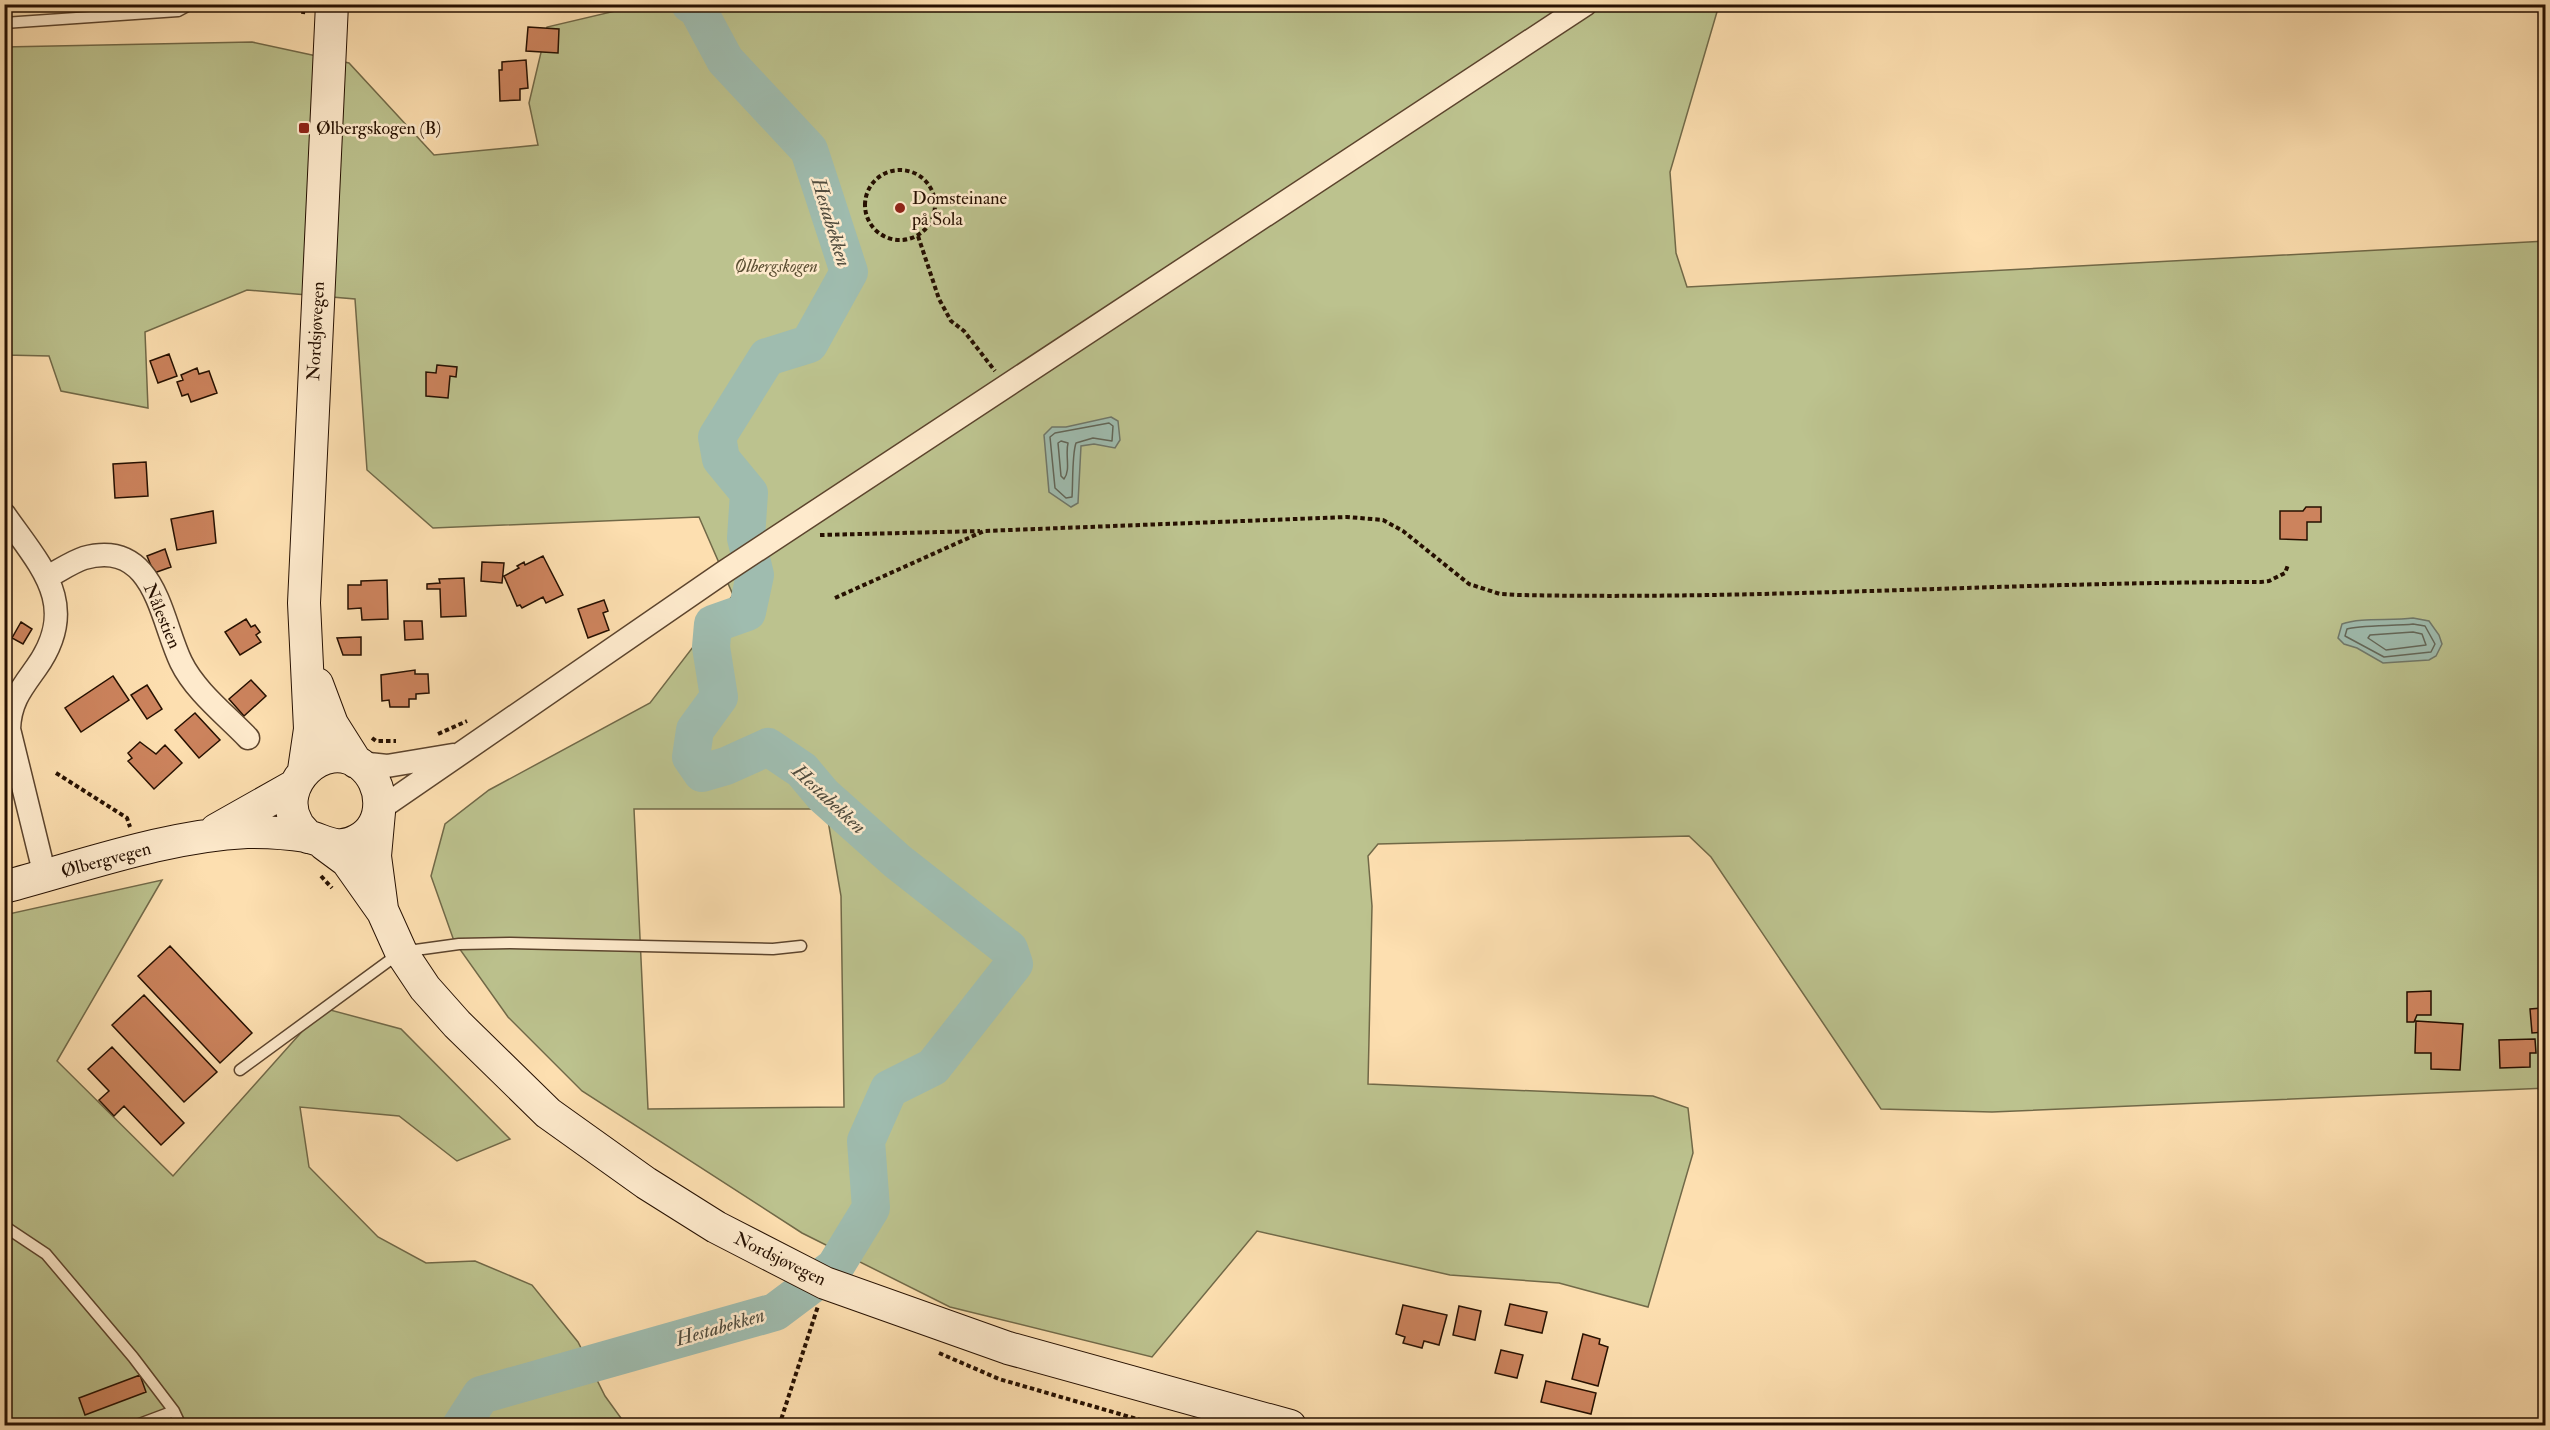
<svg xmlns="http://www.w3.org/2000/svg" width="2550" height="1430" font-family="'IM FELL Double Pica',serif">
<style>
.green{fill:#bcc28e;stroke:#716948;stroke-width:1.5;fill-rule:evenodd}
.water{fill:#9fbcaf;stroke:#6f7769;stroke-width:1.5}
.lines{fill:none;stroke-linecap:round;stroke-linejoin:round}
.shore{stroke:#626658;stroke-width:1.5}
.river{stroke:#9fbcaf;stroke-width:38}
.building{fill:#cc835d;stroke:#261001;stroke-width:1.5}
.lane-casing{stroke:#5c442d;stroke-width:13}
.street-casing{stroke:#5c442d;stroke-width:25}
.secondary-casing{stroke:#261001;stroke-width:34}
.path{stroke:#261001;stroke-width:4;stroke-dasharray:4.5 3;stroke-linecap:butt}
.lane{stroke:#feeacc;stroke-width:10}
.street{stroke:#feeacc;stroke-width:22}
.secondary{stroke:#feeacc;stroke-width:32}
.poi-dot{fill:#8f2418;stroke:#feeacc;stroke-width:2}
.labels{text-anchor:middle;dominant-baseline:central;stroke-width:5;stroke-linejoin:round;paint-order:stroke}
.poi-label{font-size:18px;fill:#261001;stroke:#feeacc;text-anchor:start}
.park-label{font-size:18px;font-style:italic;fill:#5a4e32;stroke:#feeacc}
.street-label{font-size:18px;fill:#261001;stroke:#feeacc}
.water-label{font-size:20px;font-style:italic;fill:#504c3e;stroke:#feeacc}
</style>
<rect width="100%" height="100%" fill="#fddfb0"/>
<filter id="stains"><feTurbulence type="fractalNoise" baseFrequency=".00333" numOctaves="4"/><feColorMatrix values="0 0 0 0 .2 0 0 0 0 .09 0 0 0 0 .02 0 0 0 .5 -.17"/></filter>
<radialGradient id="worn" r=".72"><stop offset=".6" stop-color="#630" stop-opacity="0"/><stop offset="1" stop-color="#630" stop-opacity=".3"/></radialGradient>
<!-- green -->
<path class="green" d="M624,5H1719L1670,172L1676,253L1687,287L2545,241V1088L1992,1112L1881,1109L1711,857L1689,836L1378,844L1368,856L1372,906L1368,1084L1653,1096L1688,1108L1693,1153L1648,1307L1559,1283L1450,1275L1257,1231L1152,1357L950,1307L802,1233L582,1091L508,1017L454,941L431,876L445,824L489,790L650,703L733,595L699,517L433,528L367,470L355,299L247,290L145,332L148,408L61,391L49,356L5,355L4,47L252,42L349,63L434,155L538,145L529,103L547,27L624,9ZM634,809H826L841,896L844,1107L648,1109Z
M162,880L57,1061L173,1176L323,1008L401,1029L510,1139L457,1161L399,1116L300,1107L309,1167L378,1237L426,1263L475,1261L532,1285L578,1342L605,1396L626,1425H5L4,915Z"/>
<!-- water -->
<path class="water" d="M1111,417L1118,421L1120,440L1115,448L1094,444L1081,446L1078,503L1071,507L1049,492L1044,435L1052,427H1066Z
M2413,618L2429,621L2439,635L2442,644L2436,656L2429,660L2383,663L2357,648L2344,644L2338,638L2342,624C2361,617 2390,621 2413,618Z"/>
<g class="lines">
<!-- shore -->
<path class="shore" d="M1109,423L1113,426L1112,441L1093,438L1076,443C1072,454 1073,483 1072,497L1066,498L1055,488L1050,437L1055,433Z
M1061,441L1068,443C1065,455 1071,470 1064,479L1061,476L1058,443Z
M2413,624L2425,626L2435,644L2431,652L2384,657L2345,636L2347,629C2357,625 2398,626 2413,624Z
M2413,632L2422,634L2426,645L2386,650L2368,638L2370,635Z"/>
<!-- river -->
<path class="river" d="M461,1426L481,1395L775,1312L835,1267L871,1208L866,1141L889,1089L933,1067L1014,964L1009,949L897,861L823,795L802,770L768,747L726,766L702,773L691,757L695,730L719,697L711,647L713,624L747,612L755,575L746,538L749,493L721,459L717,437L767,357L809,344L849,272L809,150L725,60L697,8L690,4"/>
</g>
<!-- building -->
<path class="building" d="M528,27L559,29L558,53L526,51Z
M526,60L528,88L520,89V100L500,101L499,70H502V62Z
M169,354L177,376L158,383L150,361Z
M437,365L457,367L456,377L450,376L448,398L426,396V372L436,373Z
M197,368L199,374L209,371L217,393L191,402L188,394L182,396L177,382L183,380L181,375Z
M146,462L148,496L115,498L113,464Z
M2306,507H2321V522H2307V540L2280,539V511H2303Z
M213,511L216,543L177,550L171,519Z
M165,549L171,567L154,573L147,556Z
M543,556L563,595L546,603L543,597L522,608L520,605L517,606L504,576L519,568L517,566L524,562L525,565Z
M482,562L504,563L502,583L481,581Z
M464,578L466,616L441,617L440,589H427V584L440,583L439,579Z
M387,580L388,619L362,620L361,608L348,609V585H361V581Z
M604,600L608,611L603,613L609,630L588,638L578,609Z
M246,619L251,627L255,625L260,632L256,635L261,642L240,655L225,632Z
M404,621H422L423,639L405,640Z
M21,622L32,629L23,644L12,638Z
M361,637V655H343L337,638Z
M415,670V674H428L429,693L416,694V699H409V707H390L389,700L382,701L381,675Z
M113,676L129,700L81,732L65,708Z
M251,680L266,696L244,716L229,699Z
M147,685L162,709L147,719L131,695Z
M195,713L220,740L199,758L175,730Z
M140,742L156,754L165,745L182,763L154,789L128,761L132,758L128,753Z
M170,946L252,1033L220,1063L138,976Z
M2431,991V1015H2417L2414,1022H2407V992Z
M144,995L217,1072L184,1102L112,1025Z
M2543,1008L2544,1032L2532,1033L2530,1009Z
M2416,1021L2463,1024L2460,1070L2431,1069V1053H2415Z
M2535,1039L2536,1053H2530V1067L2500,1068L2499,1040Z
M112,1047L184,1123L161,1145L124,1106L114,1116L99,1100L109,1091L88,1069Z
M1510,1304L1547,1312L1542,1333L1505,1325Z
M1403,1305L1447,1315L1439,1345L1424,1341L1422,1348L1403,1343L1405,1337L1396,1334Z
M1459,1306L1481,1311L1475,1340L1453,1335Z
M1583,1334L1600,1339L1599,1344L1608,1347L1598,1386L1572,1379Z
M1501,1350L1523,1355L1517,1378L1495,1373Z
M140,1375L146,1392L85,1415L79,1398Z
M1546,1381L1596,1393L1591,1414L1541,1402Z"/>
<g class="lines">
<defs>
<path id="lane" d="M4,23L178,11L191,4
M240,1070L401,952L459,944L510,943L773,949L801,946
M4,1226L46,1254L133,1357L174,1411L181,1426
M134,1426L174,1411"/>
<path id="street" d="M4,514C41,567 81,605 36,668C21,689 10,702 9,729L45,876
M47,577C59,571 72,562 84,558C155,539 160,618 181,662C195,691 226,715 248,738
M359,763L387,766L453,755
M380,809L724,572L1586,4"/>
<path id="secondary" d="M317,684L332,724L356,762
M304,770L310,729L304,603L332,4
M379,812L375,856L382,909
M216,830L294,786
M324,844L347,861L383,912L401,952L425,988L457,1024L548,1113L646,1183L716,1227L825,1283L1008,1348L1290,1426
M4,887C84,866 165,836 247,832C267,832 287,833 306,836C325,840 336,852 358,840C387,824 385,783 360,764C324,737 275,786 297,823C299,828 305,832 308,837"/>
</defs>
<!-- lane casing -->
<use href="#lane" class="lane-casing"/>
<!-- street casing -->
<use href="#street" class="street-casing"/>
<!-- secondary casing -->
<use href="#secondary" class="secondary-casing"/>
<!-- path -->
<path class="path" d="M303,14L304,4
M865 205a35 35 0 1 1 70 0a35 35 0 1 1-70 0Z
M918,236L939,299L951,321L964,331L995,371
M820,535L980,531
M835,598L984,531L1347,517L1383,520L1403,531L1469,584L1500,594L1519,595C1767,600 2014,582 2261,582L2269,581L2285,573L2288,565
M438,734L467,721
M372,738L376,741H396
M56,773L127,818L130,827
M321,876L332,888
M939,1353L999,1379L1161,1426
M779,1426L818,1306"/>
<!-- lane -->
<use href="#lane" class="lane"/>
<!-- street -->
<use href="#street" class="street"/>
<!-- secondary -->
<use href="#secondary" class="secondary"/>
</g>
<!-- markers -->
<g class="poi-dot">
<rect x="298" y="122" width="12" height="12" rx="3"/>
<circle cx="900" cy="208" r="6"/>
</g>
<g class="labels">
<!-- poi labels -->
<g class="poi-label">
<text x="316" y="128">Ølbergskogen (B)</text>
<text x="912" y="198">Domsteinane<tspan x="912" dy="21">på Sola</tspan></text>
</g>
<!-- park labels -->
<g class="park-label">
<text x="776" y="266">Ølbergskogen</text>
</g>
<!-- street labels -->
<g class="street-label">
<text transform="translate(316 331) rotate(-87)">Nordsjøvegen</text>
<text transform="translate(162 616) rotate(67)">Nålestien</text>
<text transform="translate(106 860) rotate(-15)">Ølbergvegen</text>
<text transform="translate(780 1259) rotate(26)">Nordsjøvegen</text>
</g>
<!-- water labels -->
<g class="water-label">
<text transform="translate(831 222) rotate(73)">Hestabekken</text>
<text transform="translate(829 799) rotate(43)">Hestabekken</text>
<text transform="translate(720 1327) rotate(-16)">Hestabekken</text>
</g>
</g>
<!-- margin -->
<rect width="2550" height="1430" fill="none" stroke="#fddfb0" stroke-width="24"/>
<rect x="6" y="6" width="2538" height="1418" fill="none" stroke="#261001" stroke-width="3"/>
<rect x="12" y="12" width="2526" height="1406" fill="none" stroke="#261001" stroke-width="1.5"/>
<rect width="100%" height="100%" filter="url(#stains)"/>
<rect width="100%" height="100%" fill="url(#worn)"/>
</svg>
